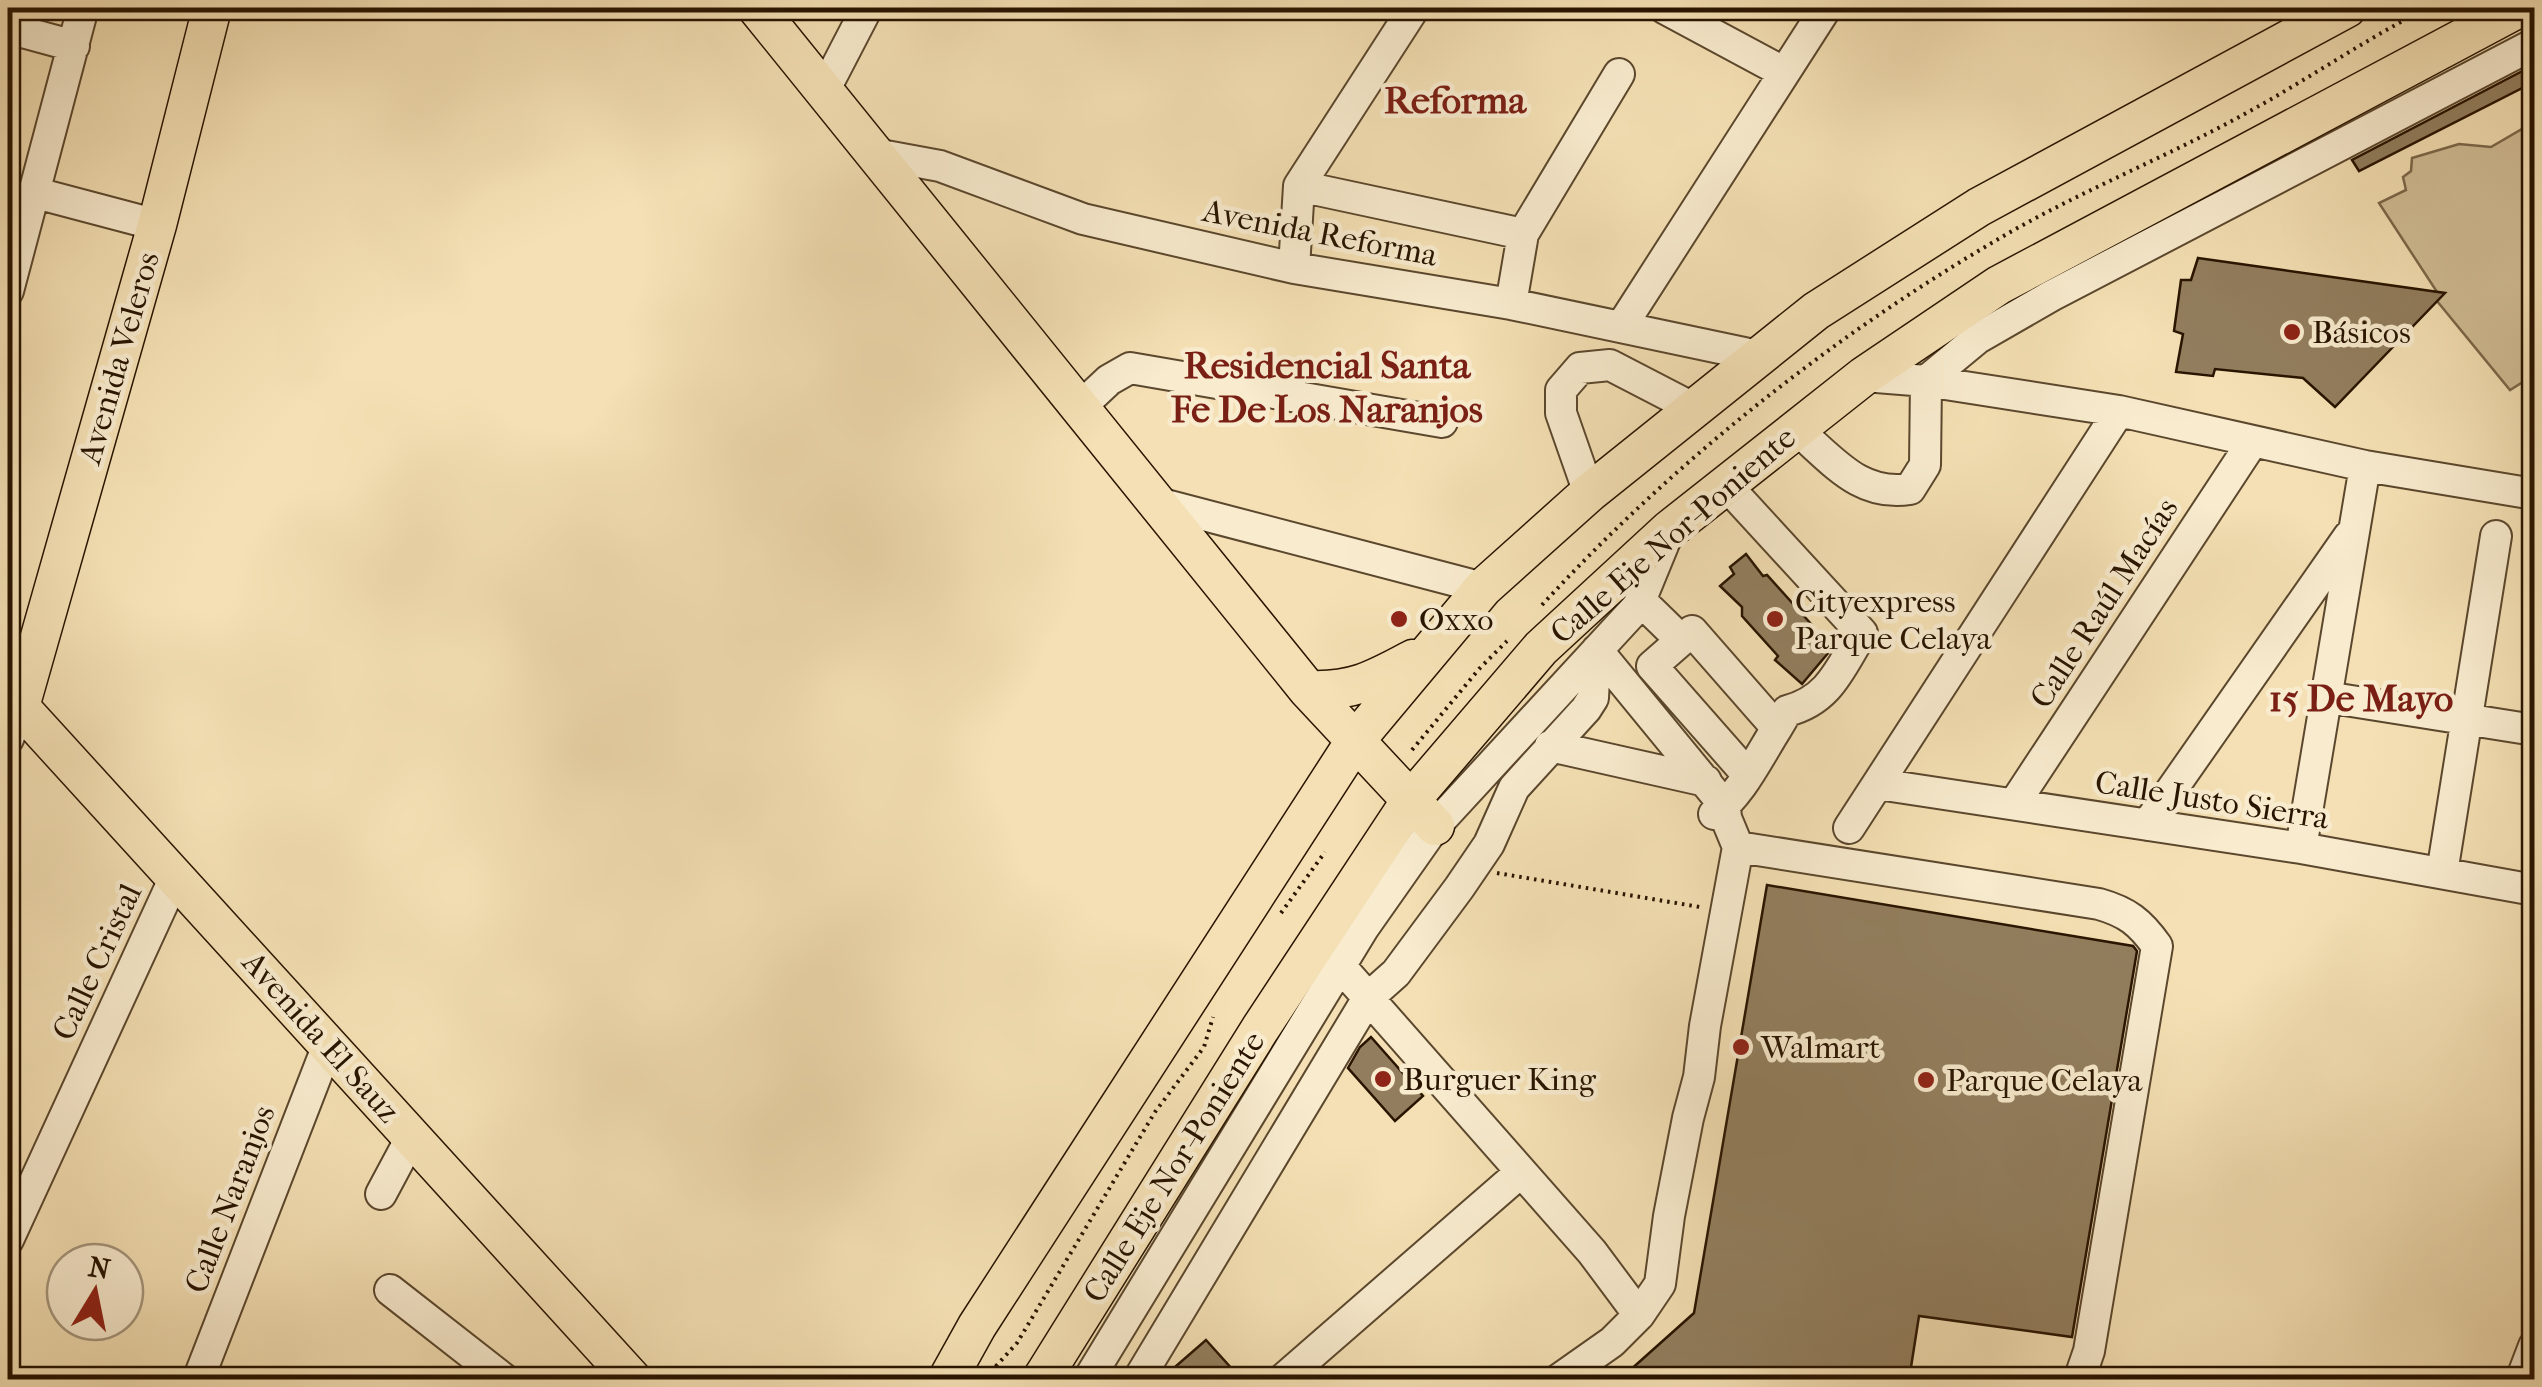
<svg xmlns="http://www.w3.org/2000/svg" width="2542" height="1387" font-family="'IM FELL French Canon',serif">
<style>
.green{fill:#d1bd95;stroke:#7c684a;stroke-width:2.5}
.building{fill:#927e5e;stroke:#281400;stroke-width:2.5}
.lines{fill:none;stroke-linecap:round;stroke-linejoin:round}
.minor-casing{stroke:#5b472d;stroke-width:34}
.major-casing{stroke:#281400;stroke-width:41}
.path{stroke:#281400;stroke-width:4;stroke-dasharray:2.5 5;stroke-linecap:butt}
.minor{stroke:#f8ebce;stroke-width:30}
.major{stroke:#f4e0b4;stroke-width:38}
.poi-dot{fill:#8f2418;stroke:#f8ebce;stroke-width:4}
.labels{text-anchor:middle;dominant-baseline:central;stroke-width:9;stroke-linejoin:round;paint-order:stroke}
.street-label{font-size:32px;fill:#281400;stroke:#f8ebce}
.poi-label{font-size:32px;fill:#281400;stroke:#f8ebce;text-anchor:start}
.quarter-label{font-size:38px;font-weight:bold;fill:#7a1f14;stroke:#f8ebce}
</style>
<rect width="100%" height="100%" fill="#f4e0b4"/>
<filter id="stains"><feTurbulence type="fractalNoise" baseFrequency=".002" numOctaves="4"/><feColorMatrix values="0 0 0 0 .2 0 0 0 0 .09 0 0 0 0 .02 0 0 0 .5 -.17"/></filter>
<radialGradient id="worn" r=".72"><stop offset=".6" stop-color="#630" stop-opacity="0"/><stop offset="1" stop-color="#630" stop-opacity=".3"/></radialGradient>
<!-- green -->
<path class="green" d="M2534,122V375L2510,390L2437,301L2443,294L2437,292L2379,203L2406,190L2403,177L2411,171L2412,158L2459,144L2491,147Z"/>
<!-- building -->
<path class="building" d="M2534,65V82L2359,171L2352,160Z
M2198,258L2283,270L2445,293L2335,407L2303,378L2215,369L2213,376L2176,372L2183,334L2174,331L2181,280H2191Z
M1746,554L1763,576L1767,575L1812,625L1811,630L1829,652L1802,684L1775,660L1778,656L1742,616V607L1720,586L1734,574L1730,567Z
M1767,885L2133,946L2137,951L2072,1337L1919,1316L1909,1380H1619L1694,1313Z
M1371,1037L1423,1096L1395,1121L1348,1068L1360,1047Z
M1206,1340L1242,1380H1160Z"/>
<g class="lines">
<defs>
<path id="minor" d="M1664,8L1783,72
M8,28L74,46
M825,89L867,8
M875,154L940,166L1083,219L1294,268L1511,304L1758,356
M1299,186L1523,234
M36,193L157,225
M1294,268L1299,186L1414,8
M8,291L83,8
M1511,304L1523,234L1619,74
M1621,327L1826,8
M1864,376L1926,381L2119,411L2365,466L2534,494
M1079,408L1109,380L1130,368L1442,422
M1796,429C1833,460 1859,497 1910,489L1925,465L1926,381L1978,338L2051,296L2534,44
M1726,485L1862,633C1840,668 1830,700 1787,711L1777,728
M1589,493L1561,413V390L1580,368L1610,365L1693,408
M1158,503L1483,588
M1641,601L1681,640
M2326,697L2534,730
M8,739L20,707
M1550,746L1706,781
M1878,784L2301,848L2534,890
M2014,804L2253,441
M1714,814C1741,795 1759,756 1777,728L1692,631L1652,666L1747,774
M2147,825L2349,536
M1849,828L2119,411
M1738,847L2099,904C2127,912 2140,922 2157,946L2089,1351L2079,1380
M2301,848L2365,466
M2442,873L2496,536
M1341,967L1592,1252L1639,1315L1660,1284L1669,1216L1688,1118L1699,1077L1705,1026L1738,847L1726,818L1725,806L1597,650
M381,1194L412,1136
M8,1240L175,877
M390,1290L505,1380
M198,1380L328,1045
M1088,1380L1364,927L1435,826L1638,606L1668,533
M1138,1380L1368,998L1396,973L1459,888L1489,844L1514,788L1586,709L1593,698L1594,678
M1282,1380L1521,1172
M1558,1380L1612,1342L1639,1315
M2521,1380L2534,1346"/>
<path id="major" d="M757,8L1308,690L1435,826
M1308,690C1353,692 1374,680 1413,659
M8,697L20,707L633,1380
M20,707L157,225L212,8
M947,1380L977,1326L1355,741L1483,588L1589,493L1816,311L1979,207L2347,8
M1041,1380L1260,1029L1411,800L1541,648L1669,530L1864,376L1999,285L2519,8"/>
</defs>
<!-- minor casing -->
<use href="#minor" class="minor-casing"/>
<!-- major casing -->
<use href="#major" class="major-casing"/>
<!-- path -->
<path class="path" d="M1542,605C1676,459 1841,329 2014,230C2090,187 2173,154 2250,111C2310,78 2366,39 2427,8
M1412,750L1479,669L1507,641
M1497,873L1700,907
M1281,913L1325,852
M990,1380L996,1366L1017,1343L1155,1112L1204,1047L1213,1017"/>
<!-- minor -->
<use href="#minor" class="minor"/>
<!-- major -->
<use href="#major" class="major"/>
</g>
<!-- markers -->
<g class="poi-dot">
<circle cx="2292" cy="332" r="10"/>
<circle cx="1399" cy="619" r="10"/>
<circle cx="1775" cy="619" r="10"/>
<circle cx="1741" cy="1047" r="10"/>
<circle cx="1383" cy="1079" r="10"/>
<circle cx="1926" cy="1080" r="10"/>
</g>
<g class="labels">
<!-- street labels -->
<g class="street-label">
<text transform="translate(1320 233) rotate(11)">Avenida Reforma</text>
<text transform="translate(119 358) rotate(-74)">Avenida Veleros</text>
<text transform="translate(1673 535) rotate(-41)">Calle Eje Nor-Poniente</text>
<text transform="translate(2104 603) rotate(-57)">Calle Raúl Macías</text>
<text transform="translate(2212 800) rotate(9)">Calle Justo Sierra</text>
<text transform="translate(97 962) rotate(-65)">Calle Cristal</text>
<text transform="translate(321 1037) rotate(48)">Avenida El Sauz</text>
<text transform="translate(1174 1167) rotate(-58)">Calle Eje Nor-Poniente</text>
<text transform="translate(230 1199) rotate(-69)">Calle Naranjos</text>
</g>
<!-- poi labels -->
<g class="poi-label">
<text x="2312" y="332">Básicos</text>
<text x="1795" y="601">Cityexpress<tspan x="1795" dy="37">Parque Celaya</tspan></text>
<text x="1419" y="619">Oxxo</text>
<text x="1761" y="1047">Walmart</text>
<text x="1403" y="1079">Burguer King</text>
<text x="1946" y="1080">Parque Celaya</text>
</g>
<!-- quarter labels -->
<g class="quarter-label">
<text x="1455" y="100">Reforma</text>
<text x="1327" y="365">Residencial Santa<tspan x="1327" dy="44">Fe De Los Naranjos</tspan></text>
<text x="2361" y="698">15 De Mayo</text>
</g>
</g>
<!-- margin -->
<rect width="2542" height="1387" fill="none" stroke="#f4e0b4" stroke-width="40"/>
<rect x="10" y="10" width="2522" height="1367" fill="none" stroke="#281400" stroke-width="5"/>
<rect x="20" y="20" width="2502" height="1347" fill="none" stroke="#281400" stroke-width="2.5"/>
<!-- north arrow -->
<g transform="translate(95 1292) rotate(10)"><circle r="48" fill="#f8ebce" stroke="#a5957c" stroke-width="2.5"/>
<path d="M0-8L18 38L0 25L-18 38Z" fill="#8f2418"/>
<text y="-15" font-size="28" font-weight="bold" text-anchor="middle" fill="#281400">N</text>
</g>
<rect width="100%" height="100%" filter="url(#stains)"/>
<rect width="100%" height="100%" fill="url(#worn)"/>
</svg>
